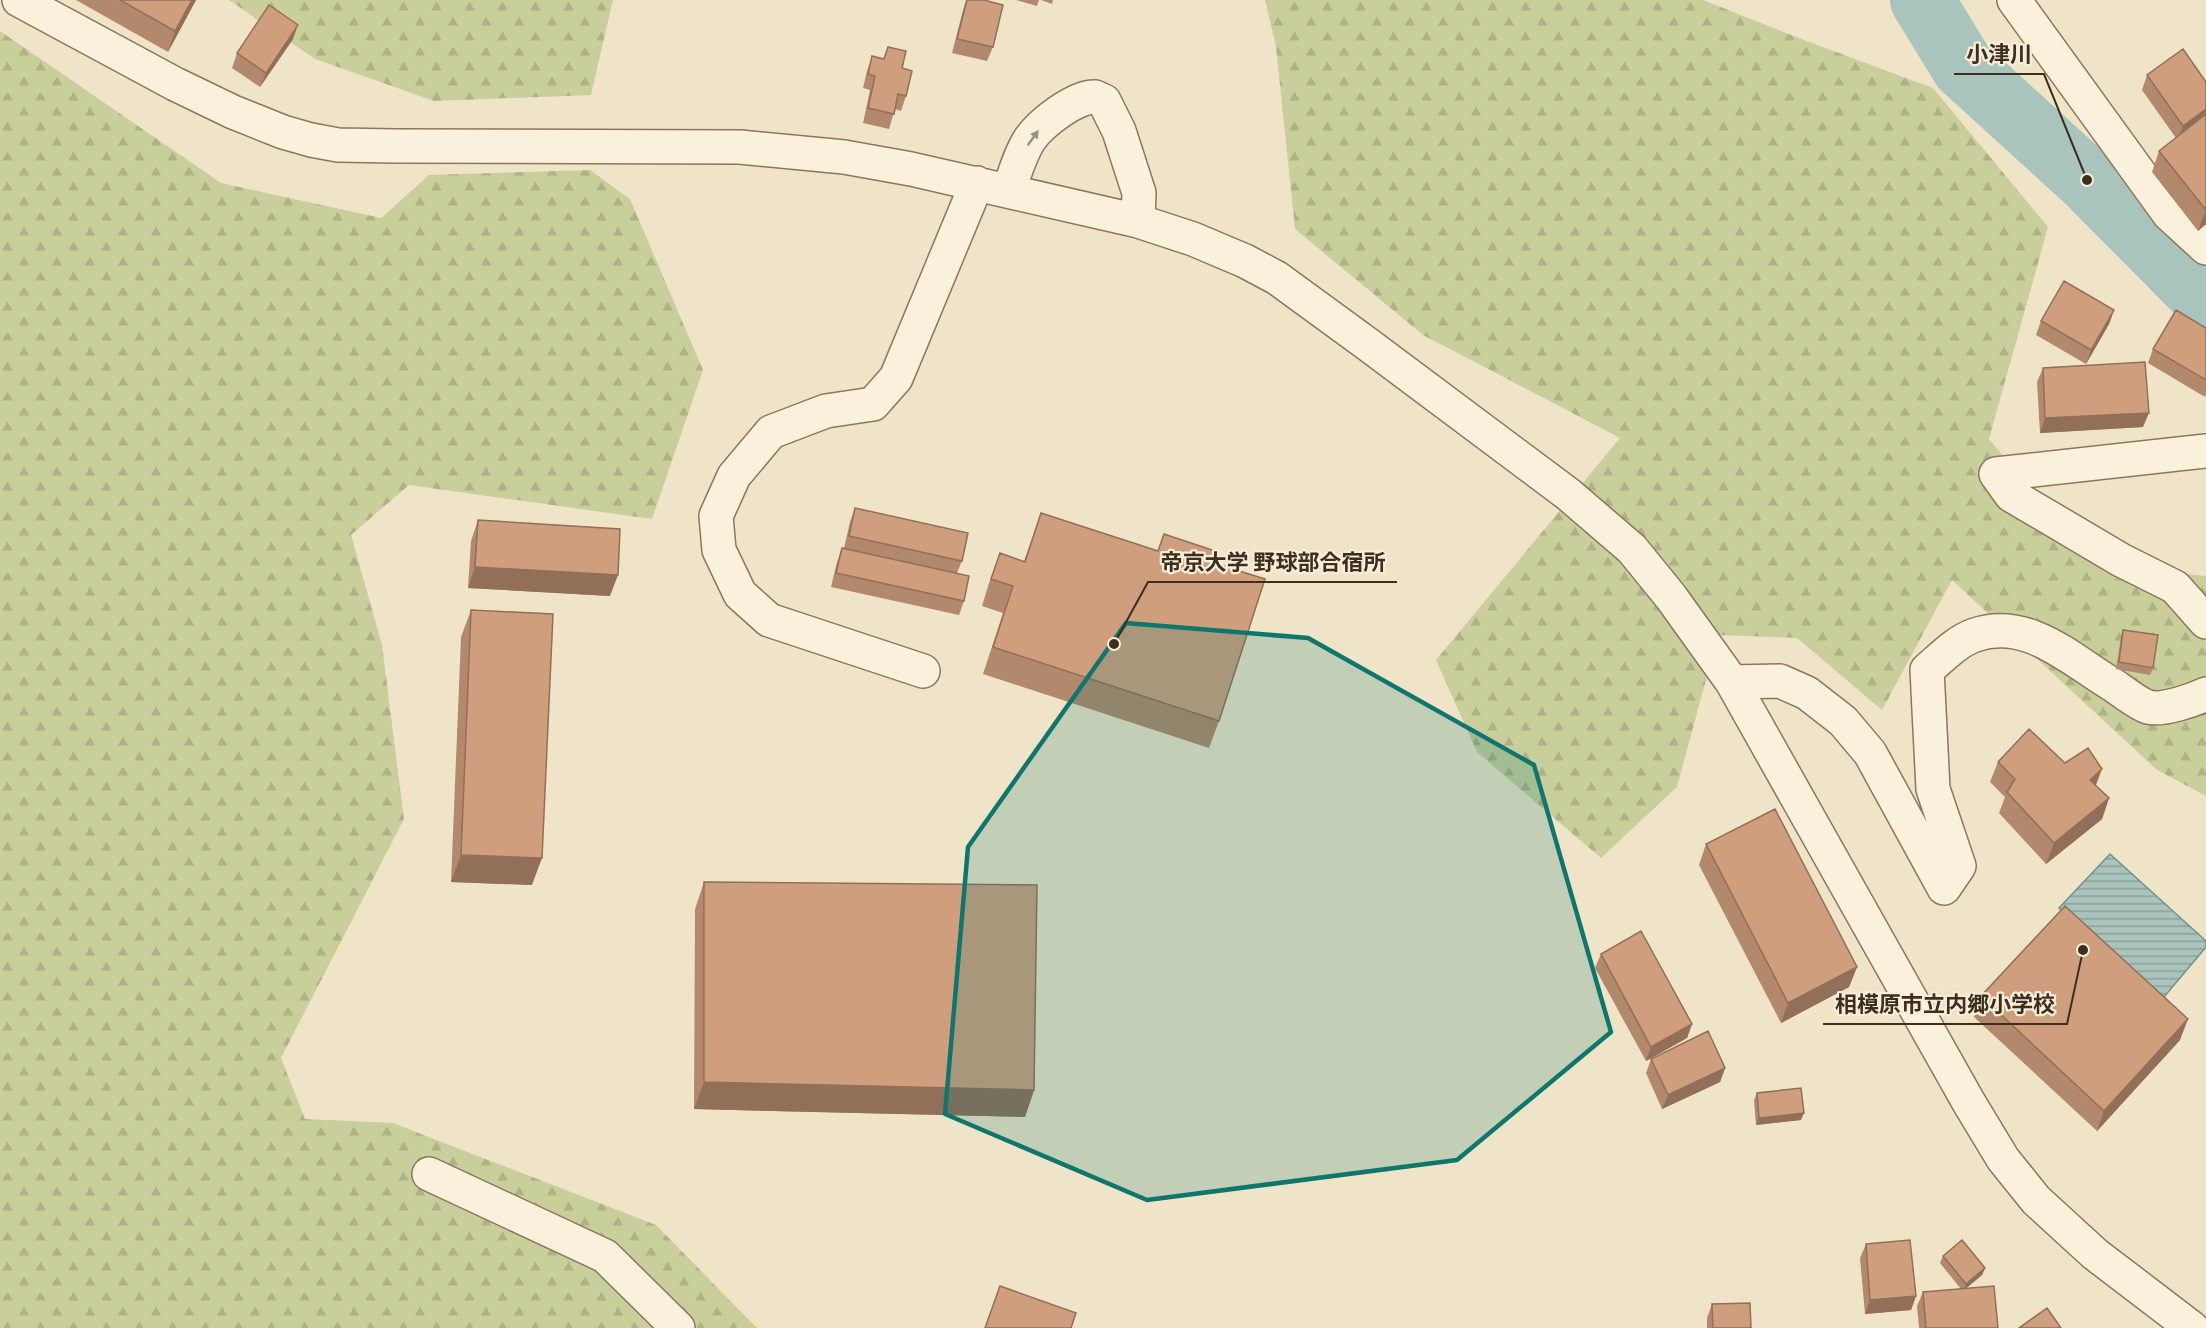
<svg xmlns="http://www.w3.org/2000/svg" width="2206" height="1328" font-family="Georgia,'Noto Sans JP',serif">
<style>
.forest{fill:url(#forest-firs)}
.water{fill:url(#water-rules);stroke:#6f938a;stroke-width:1.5}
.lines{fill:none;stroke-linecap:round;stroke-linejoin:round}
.river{stroke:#a9c4bc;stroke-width:64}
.minor-casing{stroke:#8d765c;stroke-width:36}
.minor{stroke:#faf1dc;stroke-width:33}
.wall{fill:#b2896c}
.shaded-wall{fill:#916f58}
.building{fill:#cf9f7d;stroke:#916f58;stroke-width:1.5}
.oneway{fill:#9c907e}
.marked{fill:#0f766e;fill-opacity:0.2;stroke:#0f766e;stroke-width:4.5;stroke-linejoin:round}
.leader{fill:none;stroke:#3d2e20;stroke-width:2}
.callout-dot{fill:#3d2e20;stroke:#f7eed8;stroke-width:2}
.callout-label{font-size:22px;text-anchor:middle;font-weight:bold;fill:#3d2e20;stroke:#f7eed8;stroke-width:4.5;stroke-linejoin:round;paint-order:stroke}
</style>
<defs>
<pattern id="forest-firs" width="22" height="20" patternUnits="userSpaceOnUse" patternTransform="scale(1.5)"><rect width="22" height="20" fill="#c9cf9b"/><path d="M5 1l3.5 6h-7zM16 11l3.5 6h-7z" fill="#aeb285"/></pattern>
<pattern id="water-rules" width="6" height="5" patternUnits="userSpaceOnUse" patternTransform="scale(1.5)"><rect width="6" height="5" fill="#a9c4bc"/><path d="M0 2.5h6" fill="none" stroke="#8ba098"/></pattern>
</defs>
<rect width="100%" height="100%" fill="#f0e4c8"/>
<!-- forest -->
<path class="forest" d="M229,0H613L591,95L434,101L315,59Z
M1265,0H1703L1804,40L1933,88L2048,227L1989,439L2092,564L2206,576V796L2157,770L1952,580L1882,710L1797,638L1718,635L1677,787L1601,858L1477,752L1436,660L1620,438L1423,335L1295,229L1276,47Z
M0,31L221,183L381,218L429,175L590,170L630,199L703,370L652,519L409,485L351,535L382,645L404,819L281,1058L305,1119L393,1123L656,1225L757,1328H0Z"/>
<!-- water -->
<path class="water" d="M2110,854L2206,941V947L2159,1003L2059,908Z"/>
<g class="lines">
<!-- river -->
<path class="river" d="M1922,0L1963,67L2087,180L2206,300"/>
<defs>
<path id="minor" d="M19,0L175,84L233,112L283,132L311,140L338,145L396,146L740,147L844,157L911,169L1138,221L1193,239L1245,261L1277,278L1366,343L1568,494L1632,549L1671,597L1732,682L1968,1101L2003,1159L2036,1200L2095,1254L2192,1328
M2014,0L2169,214L2206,248
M1009,190C1015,173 1020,154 1030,139C1041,123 1076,96 1095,97C1098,98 1101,100 1104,101L1119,131L1139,193L1138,221
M2206,451L1996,474L2011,495L2121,560L2175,587L2206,622
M923,671L769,620L740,594L719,550L716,516L734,476L771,432L826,411L873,404L896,378L977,183
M1732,682L1780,681L1807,693L1843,721L1870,753L1944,888L1959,866L1933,789L1927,670C1941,658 1957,641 1975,635C2028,617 2071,660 2113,685C2122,691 2138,704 2148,707C2163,711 2193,700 2206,694
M429,1174L605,1256L678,1328"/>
</defs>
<!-- minor casing -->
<use href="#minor" class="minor-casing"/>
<!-- minor -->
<use href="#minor" class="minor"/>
</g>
<!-- wall -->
<path class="wall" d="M76,0H196L168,52Z
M966,0L993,47L987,61L952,53L963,10Z
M1016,0H1039L1037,6Z
M1041,0H1053L1052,4Z
M293,39L260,87L232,68L237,53Z
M888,47L902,68L906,96L901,111L895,109L889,129L863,123L870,90L863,88L867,71L872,56L883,59Z
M2147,75L2206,82V224L2198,231L2152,172L2159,151L2176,138L2142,90Z
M2114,310L2109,324L2086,364L2036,335L2041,321Z
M2206,328V394L2205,397L2148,363L2153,349Z
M2043,368L2143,427L2040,433L2037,382Z
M855,508L962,561L957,573L964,601L959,615L831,587L837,562L842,548H844L850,522Z
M1041,513L1158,551L1164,534L1214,563L1219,721L1209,748L983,674L1003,613L982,606L990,580L1000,553L1024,561Z
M478,520L610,596L468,588L471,541Z
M471,610L532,885L451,882L461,637Z
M2123,630L2153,668L2150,675L2116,669L2121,637Z
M1998,762L2065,763L2096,786L2109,798L2102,819L2046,864L1999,813L2005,797L1990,782Z
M1706,844L1857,967L1849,987L1781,1023L1699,865Z
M704,882L1034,1090L1025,1117L694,1109L695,909Z
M1601,954L1692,1024L1687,1038L1646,1061L1595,968Z
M1981,996L2180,1040L2097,1131L1974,1017Z
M1651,1059L1725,1068L1720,1082L1662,1109L1646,1073Z
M1757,1093L1801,1120L1756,1125L1754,1100Z
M1866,1244L1916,1296L1911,1310L1865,1314L1860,1258Z
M1943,1256L1985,1268L1982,1275L1966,1288L1998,1328H1919L1917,1306L1923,1292L1961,1289L1940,1263Z
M1712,1304L1751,1328H1707V1318Z"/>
<!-- shaded-wall -->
<path class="shaded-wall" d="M192,0H196L168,52L175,31Z
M298,25L293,39L260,87L266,73Z
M2206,109V120L2178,140L2183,126Z
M2206,209V224L2198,231L2206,210Z
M2114,310L2109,324L2086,364L2091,350Z
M2149,413L2143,427L2040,433L2045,418Z
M475,567L618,575L610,596L468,588Z
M2102,769L2094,790L2090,780Z
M2109,798L2102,819L2046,864L2054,843Z
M461,855L542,858L532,885L451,882Z
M1857,967L1849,987L1781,1023L1788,1003Z
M2188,1019L2180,1040L2097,1131L2104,1111Z
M1692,1024L1687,1038L1646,1061L1651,1047Z
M1725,1068L1720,1082L1662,1109L1668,1095Z
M704,1082L1034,1090L1025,1117L694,1109Z
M1804,1113L1801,1120L1756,1125L1759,1118Z
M1985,1268L1982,1275L1963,1291L1966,1284Z
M1916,1296L1911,1310L1865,1314L1870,1300Z"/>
<!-- building -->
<path class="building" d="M120,0H192L175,31Z
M967,0H984L1003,5L993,47L957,39Z
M269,5L298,25L266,73L237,53Z
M888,47L906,51L902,68L912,71L906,96L898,94L894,114L868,108L875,76L868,74L872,56L884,59Z
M2183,49L2206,82V109L2183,126L2147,75Z
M2206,114V210L2159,151Z
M2064,281L2114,310L2091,350L2041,321Z
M2176,310L2206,328V380L2153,349Z
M2145,362L2149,413L2045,418L2043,368Z
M855,508L968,533L962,561L849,536Z
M1041,513L1158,551L1164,534L1218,552L1214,563L1265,579L1219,721L993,647L1013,586L991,579L1000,553L1025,562Z
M478,520L620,529L618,575L475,567Z
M842,548L969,576L964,601L836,573Z
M471,610L553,614L542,858L461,855Z
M2123,630L2158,635L2153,668L2119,662Z
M2029,729L2065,763L2088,748L2102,769L2090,780L2109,798L2054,843L2007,792L2015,779L1998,762Z
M1775,809L1857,967L1788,1003L1706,844Z
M704,882L1037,885L1034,1090L704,1082Z
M2065,906L2188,1019L2104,1111L1981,996Z
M1641,931L1692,1024L1651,1047L1601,954Z
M1708,1031L1725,1068L1668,1095L1651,1059Z
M1801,1088L1804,1113L1759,1118L1757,1093Z
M1910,1240L1916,1296L1870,1300L1866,1244Z
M1962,1240L1985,1268L1966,1284L1943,1256Z
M1000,1286L1076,1313L1071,1328H985Z
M1994,1286L1998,1328H1926L1923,1292Z
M1750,1303L1751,1328H1713L1712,1304Z
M2047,1308L2061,1328H2019Z"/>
<!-- one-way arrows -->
<defs><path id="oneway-solid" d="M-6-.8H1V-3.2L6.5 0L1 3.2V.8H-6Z" transform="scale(1.5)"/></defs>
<use class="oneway" href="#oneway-solid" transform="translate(1033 138) rotate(-54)"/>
<!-- marked area -->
<path class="marked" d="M1126,623L1308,638L1534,765L1611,1032L1457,1160L1147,1200L945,1114L968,847Z"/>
<!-- callouts -->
<path class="leader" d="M2087 180L2044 74H1954M1114 644L1148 582H1397M2083 950L2067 1024H1823"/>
<g class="callout-dot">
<circle cx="2087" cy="180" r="6"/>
<circle cx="1114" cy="644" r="6"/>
<circle cx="2083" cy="950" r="6"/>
</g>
<g class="callout-label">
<text x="1999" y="62">小津川</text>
<text x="1273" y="570">帝京大学 野球部合宿所</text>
<text x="1945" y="1012">相模原市立内郷小学校</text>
</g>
</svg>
